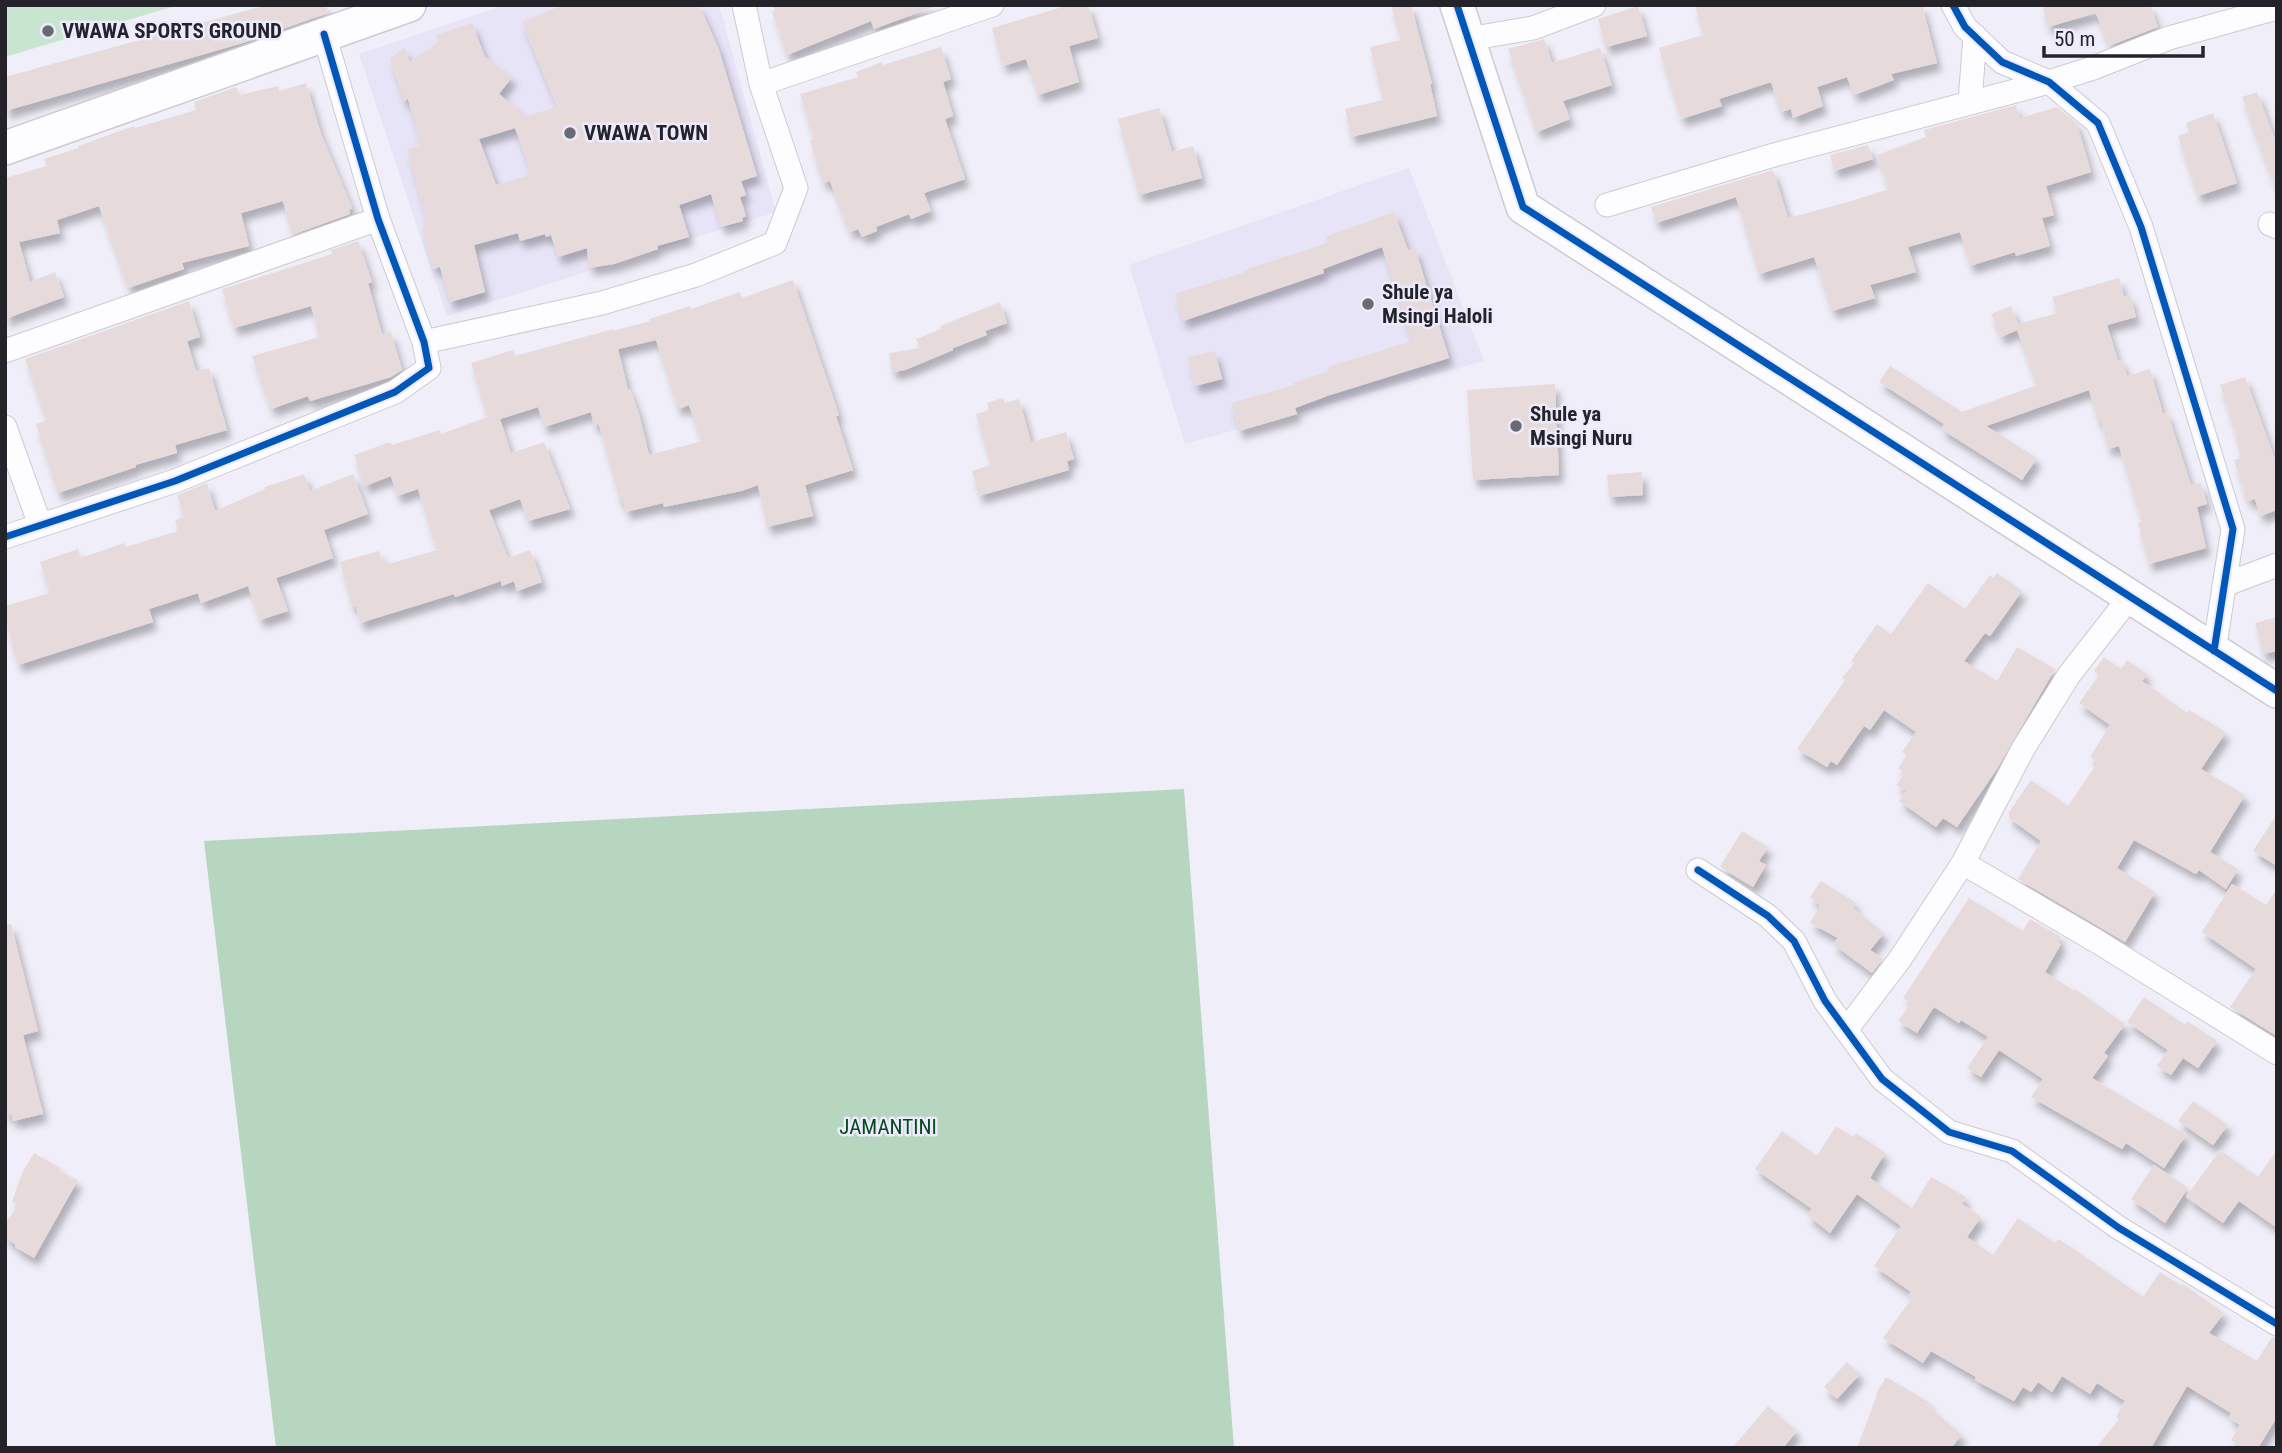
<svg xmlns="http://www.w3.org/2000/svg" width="2282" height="1453" font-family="'Roboto Condensed',sans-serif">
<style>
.built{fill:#e7e4f7}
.green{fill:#c8e5d0}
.forest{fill:#b7d6c0}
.building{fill:#e6dbda;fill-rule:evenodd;filter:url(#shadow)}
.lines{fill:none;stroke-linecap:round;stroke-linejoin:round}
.street-casing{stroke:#cccbd2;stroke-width:25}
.secondary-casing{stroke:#cccbd2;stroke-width:36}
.street{stroke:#fdfcfe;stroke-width:23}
.secondary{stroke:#fdfcfe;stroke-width:33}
.cycleway-casing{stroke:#eceafc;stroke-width:11}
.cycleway{stroke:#0057b8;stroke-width:7}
.poi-dot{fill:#6b6a72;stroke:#eceafc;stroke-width:2.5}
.labels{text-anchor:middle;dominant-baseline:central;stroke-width:5;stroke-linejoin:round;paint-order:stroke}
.poi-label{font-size:21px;font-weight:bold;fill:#24232a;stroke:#eceafc;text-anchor:start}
.park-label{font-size:21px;fill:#05491c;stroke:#eceafc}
</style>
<defs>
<filter id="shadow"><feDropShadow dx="4.5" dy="8" stdDeviation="3.5" flood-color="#0004"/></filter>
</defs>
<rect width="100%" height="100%" fill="#f0eef8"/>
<!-- built -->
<path class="built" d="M505,5H719L776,212L447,316L359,54Z
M1409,168L1484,361L1185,444L1129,265Z"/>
<!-- green -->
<path class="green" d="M5,5H178L5,57Z"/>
<!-- forest -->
<path class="forest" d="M1184,789L1234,1448H276L204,841Z"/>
<!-- building -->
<path class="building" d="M267,5H326L328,13L243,43L5,111V77Z
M563,5H699L719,50L757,176L741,181L746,195L740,197L746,216L742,218L743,221L721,227L711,194L679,205L689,237L657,246L658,249L614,264L589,268L587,248L558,257L551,235L546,237L545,234L520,241L518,233L474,245L485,292L450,302L440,267L433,269L422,227L426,226L425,223L427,222L407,149L419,146L417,139L419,138L408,99L404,101L390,59L404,47L410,62L438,42L436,35L472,23L485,57L512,77L499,94L526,116L557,107L522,22ZM515,128L529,167L527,168L529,175L496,185L479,139Z
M773,5H932L933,7L874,29L871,21L787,55L772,11H775Z
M1069,5H1088L1098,38L1069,46L1079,82L1038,95L1026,59L1003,66L992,28Z
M1391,5H1411L1432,84H1430L1437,116L1351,137L1345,109L1383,100L1370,47L1401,40Z
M1695,5H1922L1937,63L1891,74L1894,80L1854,95L1847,77L1817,87L1823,106L1793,118L1791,109L1781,112L1771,82L1719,99L1722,106L1681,119L1659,48L1703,35Z
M2042,5H2150L2158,27L2109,46L2096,13L2048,27Z
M1638,6L1647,36L1606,47L1598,19Z
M1544,39L1552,63L1600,48L1612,85L1563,101L1570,119L1537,132L1508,49Z
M941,47L951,79L943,82L953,116L945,119L965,179L924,193L931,211L911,219L909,214L876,227L877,231L862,237L858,229L850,232L830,181L823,183L810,140L814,139L800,94L858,77L856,72L882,62L883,65Z
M306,83L321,134L352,208L349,210L350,214L292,235L283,201L241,213L249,246L182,263L184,269L128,288L99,206L57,220L60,233L19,242L30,282L55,272L64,297L5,319V178L47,166L44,159L79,148L78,146L134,126L135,128L196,110L194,102L236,87L240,95L278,86L279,91Z
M2257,92L2277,145V186H2275L2242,97Z
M2016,105L2020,118L2057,107L2077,124L2091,172L2046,186L2054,215L2042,218L2050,246L2016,256L2015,252L1970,266L1960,232L1908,247L1916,272L1870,285L1875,298L1832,311L1814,257L1759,274L1736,197L1656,223L1651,207L1773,170L1788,218L1848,202L1889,189L1877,155L1926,137L1924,130Z
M1159,108L1172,152L1193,146L1202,178L1139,195L1118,119Z
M2213,113L2237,183L2198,196L2178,136L2189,132L2186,123Z
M1868,145L1873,159L1834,171L1830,155Z
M1394,212L1408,250L1415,248L1449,358L1330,395L1295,408L1297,414L1239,431L1231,403L1294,385L1293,383L1329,371L1328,367L1412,341L1382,247L1323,269L1324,273L1183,321L1175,294L1245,272L1244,270L1328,243L1325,237Z
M358,241L372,282L368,283L382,334L391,332L402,370L391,377L310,401L308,396L271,409L252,356L320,337L311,306L234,328L222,289L332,254L331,250Z
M2119,278L2124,297L2130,295L2136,317L2107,325L2118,361L2122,360L2127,376L2150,369L2163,414L2167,412L2191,485L2201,483L2207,504L2197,507L2206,548L2149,564L2138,523L2142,522L2119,446L2108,449L2101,420L2098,421L2089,390L1986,426L2037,458L2022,480L1941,429L1944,424L1879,382L1890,366L1962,412L2037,385L2017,330L2001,337L1991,314L2011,306L2018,324L2057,313L2052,297Z
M793,280L839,415L836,416L853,470L805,485L813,516L767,527L758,485L741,491L664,507L663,503L626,512L623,500L620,501L599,424L594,426L591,412L544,427L538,407L500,419L511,453L544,442L570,509L528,521L520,499L489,510L508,558L530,550L542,582L517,591L514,581L502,586L501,581L455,597L454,594L360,623L356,606L352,607L340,562L379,551L382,562L388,561V564L437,550L418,489L397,496L391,476L365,486L354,455L390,442L392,445L440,430L441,434L488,417L471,363L513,350L515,356L613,329V331L650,321L649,319L690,306L691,309L740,292L742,298ZM656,340L678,409L689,405L702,441L649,455L639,414L630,389L628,390L618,349Z
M189,301L200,337L187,341L196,371L209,368L227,430L175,445L177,453L135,465L136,467L58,493L36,424L47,420L25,359Z
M1000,302L1007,323L985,331L987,335L953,348V350L905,370L892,372L889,353L920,348L916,339L941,329L940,326Z
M1215,351L1222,379L1195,386L1188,357Z
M2245,377L2277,465V510L2260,516L2255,499L2248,501L2244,491L2234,460L2241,458L2237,444L2239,443L2220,385Z
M1555,384L1559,475L1473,480L1467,390Z
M1003,398L1005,403L1019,399L1031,442L1066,432L1074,459L1067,461L1069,470L979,496L972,471L991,465L976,414L989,410L987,403Z
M1642,472L1643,495L1609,497L1607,475Z
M304,474L310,491L353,474L368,514L324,530L333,558L276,578L288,611L260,620L248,586L201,603L198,593L149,609L153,622L18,665L5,617V606L50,593L40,562L78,549L81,558L124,543L126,547L178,531L175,520L184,517L177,495L207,483L215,511L265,489V487Z
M1997,573L2022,591L1990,636L1985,633L1964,661L1997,681L2017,647L2055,669L1997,769L1957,827L1943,818L1936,827L1899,801L1906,791L1896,785L1905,773L1898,768L1907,756L1902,752L1916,732L1884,710L1870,730L1864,726L1837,765L1831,761L1827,767L1797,749L1845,680L1842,678L1854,663L1851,661L1877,624L1891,634L1928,583L1965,609L1990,575L1993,578Z
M2277,617V651L2263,654L2255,623Z
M2104,657L2121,669L2127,660L2147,674L2142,681L2187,713L2189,710L2226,732L2201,769L2245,795L2210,852L2238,869L2226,889L2199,870L2196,874L2134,840L2117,868L2155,892L2125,942L2018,879L2041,841L2009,818V812L2031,780L2068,806L2098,762L2090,757L2110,725L2079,703L2099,675L2094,671Z
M2277,814V866L2253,851Z
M1742,831L1768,847L1759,861L1766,865L1753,887L1720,867Z
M1821,881L1856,903L1853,908L1884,933L1870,950L1883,959L1872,973L1833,944L1838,938L1810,923L1820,905L1810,897Z
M2232,884L2266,905L2277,889V1036L2230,1007L2256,969L2202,932Z
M1969,898L2023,931L2030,919L2061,937L2058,942L2061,944L2045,972L2074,991L2075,989L2125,1024L2104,1053L2108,1056L2092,1078L2186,1135L2164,1168L2126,1143L2122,1149L2031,1097L2043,1079L1999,1050L1981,1077L1967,1068L1988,1037L1961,1020L1959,1023L1934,1007L1917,1033L1898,1021L1911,1003L1903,998Z
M11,924L38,1031L23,1035L43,1114L13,1121L11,1113L5,1115V925Z
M2144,997L2185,1025L2187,1021L2217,1041L2198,1068L2183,1058L2171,1075L2157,1066L2168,1050L2127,1022Z
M2193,1101L2228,1125L2213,1145L2178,1121Z
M1836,1126L1853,1137L1856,1133L1885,1153L1870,1178L1912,1208L1931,1177L1966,1197L1962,1204L1981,1217L1967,1237L1993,1255L2018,1218L2055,1243L2059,1239L2143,1297L2160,1272L2182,1286L2183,1284L2224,1313L2209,1333L2257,1361L2272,1337L2277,1338V1417L2258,1448H2244L2231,1440L2240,1425L2229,1418L2231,1413L2187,1386L2151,1448H2096L2119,1419L2116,1417L2125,1401L2097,1383L2090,1394L2062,1376L2052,1392L2038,1382L2031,1392L2023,1387L2014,1401L1975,1380L1976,1377L1931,1351L1923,1363L1883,1338L1912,1298L1908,1296L1911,1292L1874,1266L1901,1226L1857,1194L1830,1233L1807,1215L1812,1209L1755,1169L1782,1131L1817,1156Z
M2220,1150L2258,1177L2277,1150V1228L2239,1201L2223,1223L2186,1197Z
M34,1153L60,1168L58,1171L78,1180L34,1258L15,1247L16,1245L5,1237V1223L19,1205L12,1202L22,1173Z
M2154,1165L2188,1188L2165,1223L2131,1199Z
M1847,1362L1860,1374L1837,1399L1824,1387Z
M1886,1377L1929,1402L1927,1405L1962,1435L1951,1448H1857L1877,1395L1876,1394Z
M1768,1406L1797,1431L1783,1448H1732Z"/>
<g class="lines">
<defs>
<path id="street" d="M1953,5L1965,27L2002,62L2049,82L2098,123L2141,227L2233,529L2214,651
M1468,39L1533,28L1594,5
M761,84L992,5
M1970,102L1975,36
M1607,205L1774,155L2049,82L2093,68L2169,38L2277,8
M2270,224L2277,227
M424,342L602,303L696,275L775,243L796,188L761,84L744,5
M5,351L378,219
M5,427L40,525
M5,537L175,481L395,392L429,368L424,342L378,219L324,34
M2224,585L2277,565
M1963,863L2098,942L2277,1053
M1698,870L1768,916L1794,941L1825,1001L1882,1079L1949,1132L2012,1151L2119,1228L2277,1324
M1846,1030L1900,959L1963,863L2023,749L2069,675L2130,597"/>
<path id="secondary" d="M1457,5L1523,207L2277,691
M5,148L409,5"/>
</defs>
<!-- street casing -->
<use href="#street" class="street-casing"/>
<!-- secondary casing -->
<use href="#secondary" class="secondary-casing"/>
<!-- street -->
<use href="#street" class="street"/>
<!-- secondary -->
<use href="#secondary" class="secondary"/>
<defs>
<path id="cycleway" d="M1457,5L1523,207L2277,691
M1953,5L1965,27L2002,62L2049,82L2098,123L2141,227L2233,529L2214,651
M5,537L175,481L395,392L429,368L424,342L378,219L324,34
M1698,870L1768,916L1794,941L1825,1001L1882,1079L1949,1132L2012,1151L2119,1228L2277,1324"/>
</defs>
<!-- cycleway casing -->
<use href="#cycleway" class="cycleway-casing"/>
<!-- cycleway -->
<use href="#cycleway" class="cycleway"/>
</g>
<!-- markers -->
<g class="poi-dot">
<circle cx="48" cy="31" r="7"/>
<circle cx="570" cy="133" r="7"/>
<circle cx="1368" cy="304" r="7"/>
<circle cx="1516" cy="426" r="7"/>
</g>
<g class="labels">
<!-- poi labels -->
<g class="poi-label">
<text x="62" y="31">VWAWA SPORTS GROUND</text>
<text x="584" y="133">VWAWA TOWN</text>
<text x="1382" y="292">Shule ya<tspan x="1382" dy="24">Msingi Haloli</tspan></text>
<text x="1530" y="414">Shule ya<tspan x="1530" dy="24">Msingi Nuru</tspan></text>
</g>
<!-- park labels -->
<g class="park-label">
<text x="888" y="1127">JAMANTINI</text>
</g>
</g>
<!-- border -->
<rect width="2282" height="1453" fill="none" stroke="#24232a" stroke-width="14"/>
<!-- scale -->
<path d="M2044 46v10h159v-10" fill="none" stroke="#24232a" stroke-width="3.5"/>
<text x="2054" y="46" font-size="21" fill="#24232a" stroke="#eceafc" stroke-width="5" paint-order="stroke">50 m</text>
</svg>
